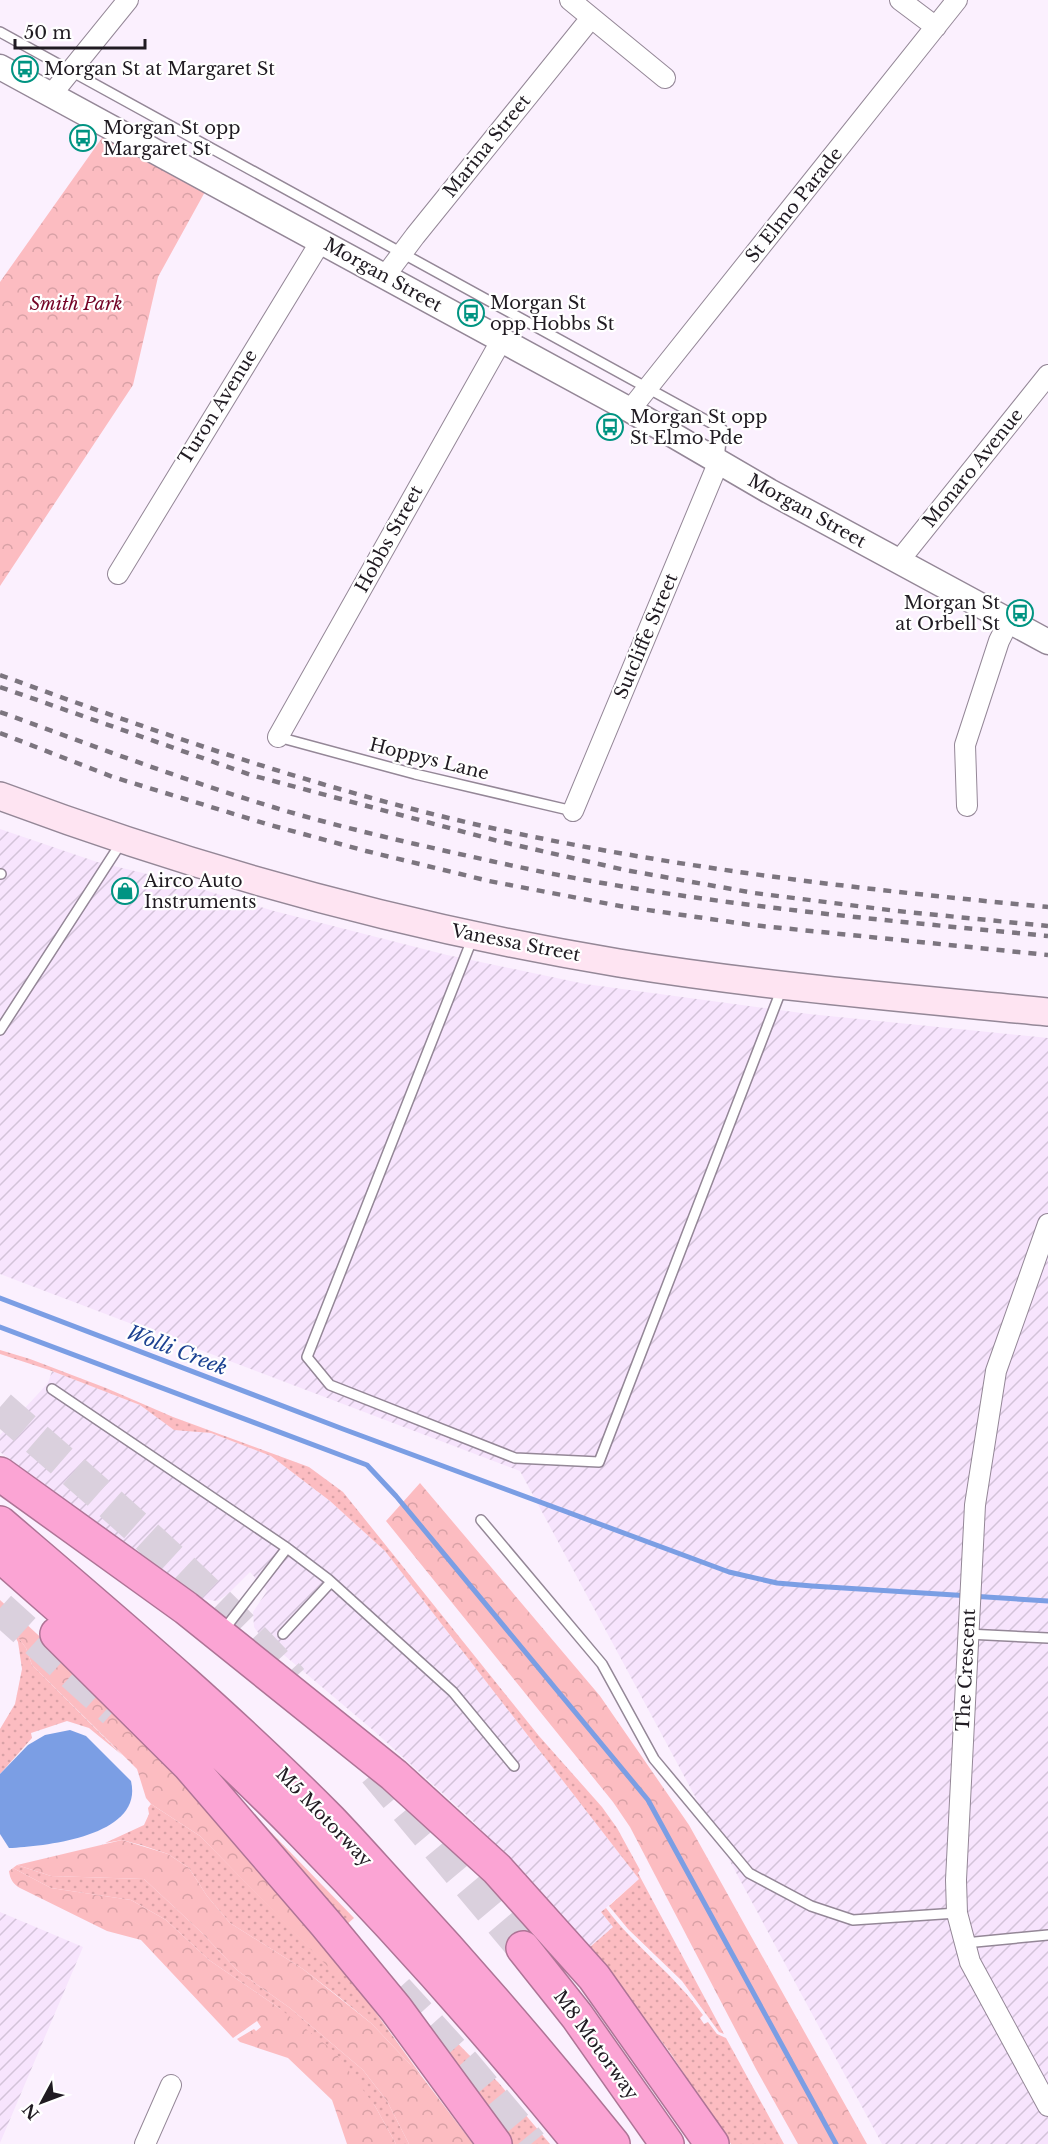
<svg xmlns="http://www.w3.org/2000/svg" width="1048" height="2144" font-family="'Libre Baskerville',serif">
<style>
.industrial{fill:url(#industrial-furrows)}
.grass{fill:url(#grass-dots)}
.forest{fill:url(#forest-crowns)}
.water{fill:#7b9ee4}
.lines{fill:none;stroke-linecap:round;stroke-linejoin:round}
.stream{stroke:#7b9ee4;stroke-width:5}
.motorway-tunnel{stroke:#dad0dd;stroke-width:33;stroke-dasharray:33 16;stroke-linecap:butt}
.service-casing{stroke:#948797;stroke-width:12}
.minor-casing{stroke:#948797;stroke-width:22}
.tertiary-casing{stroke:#948797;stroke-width:27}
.secondary-casing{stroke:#948797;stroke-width:30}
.motorway-casing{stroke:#ae7496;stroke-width:36}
.service{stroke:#fff;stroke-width:9}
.minor{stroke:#fff;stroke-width:20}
.tertiary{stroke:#fff;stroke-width:24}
.secondary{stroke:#fee4f2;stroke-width:27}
.motorway{stroke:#fba4d4;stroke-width:33}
.rail{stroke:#7c757f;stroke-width:4.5;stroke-dasharray:8 8;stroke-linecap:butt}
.labels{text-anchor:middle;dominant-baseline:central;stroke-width:4.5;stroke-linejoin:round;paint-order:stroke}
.poi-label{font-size:18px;fill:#201b22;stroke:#fff;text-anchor:start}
.street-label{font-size:18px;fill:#201b22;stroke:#fff}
.park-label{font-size:18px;font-style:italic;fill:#740326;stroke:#fff}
.water-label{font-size:20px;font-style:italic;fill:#1d4292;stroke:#fff}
</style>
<defs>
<pattern id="industrial-furrows" width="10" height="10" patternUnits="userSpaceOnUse" patternTransform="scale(1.5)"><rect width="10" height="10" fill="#f7e4fd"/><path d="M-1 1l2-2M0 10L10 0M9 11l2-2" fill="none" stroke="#d3c3d9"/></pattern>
<pattern id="grass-dots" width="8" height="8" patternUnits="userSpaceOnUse" patternTransform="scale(1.5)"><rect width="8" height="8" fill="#fcbcc1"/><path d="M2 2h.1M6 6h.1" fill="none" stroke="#d8a1a6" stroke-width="1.8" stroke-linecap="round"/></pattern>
<pattern id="forest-crowns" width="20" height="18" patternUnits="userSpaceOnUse" patternTransform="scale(1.5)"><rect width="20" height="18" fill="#fcbcc1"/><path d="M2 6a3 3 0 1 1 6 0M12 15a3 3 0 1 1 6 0" fill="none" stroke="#d8a1a6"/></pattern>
</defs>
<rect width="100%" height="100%" fill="#fbf0fe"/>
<!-- industrial -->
<path class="industrial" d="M0,829L97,862L164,878L274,911L447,955L585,984L809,1014L1048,1038V2144H882L520,1471L0,1274Z
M52,1371L140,1405L174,1430L211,1433L271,1456L330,1501L385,1551L639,1879L601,1912L613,1927L590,1947L471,1819L373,1730L259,1634L254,1627L253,1612L267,1591L250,1572L228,1594L217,1601L203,1599L0,1452V1435L48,1383Z
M0,1912L83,1947L0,2143Z"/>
<!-- grass -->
<path class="grass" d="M0,1350L30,1359L106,1388L173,1417L309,1467L343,1492L539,1736L602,1807L617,1828L640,1870L638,1873L724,2034L719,2032L682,1981L628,1929L609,1906L639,1879L385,1551L330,1501L271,1456L211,1433L174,1430L140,1405L52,1371L0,1354Z
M7,1622L26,1648L32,1665L122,1755L89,1728L67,1721L31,1733L32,1738L0,1774V1729L15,1704L22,1669L18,1642Z
M151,1804L200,1836L334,1972L350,1977L423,2078L372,2024L339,1997L303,1969L230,1923L207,1896L189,1868L168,1854L141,1845L122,1840L105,1843L144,1825L149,1814L148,1808Z
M261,1822L354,1918L345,1926L258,1825Z
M17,1865L51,1876L144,1879L201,1932L238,1971L290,2008L363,2070L387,2101L409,2144H396L375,2106L279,2008L209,1960L166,1920L131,1900L51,1888L13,1868Z
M606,1908C635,1947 675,1975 703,2015L700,2018L704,2024L708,2022L717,2034L726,2038L784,2144H731L669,2051L590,1947L613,1927L601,1912Z
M438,2023L472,2058L498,2082L550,2144H511L428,2031Z"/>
<!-- forest -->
<path class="forest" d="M104,135L206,190L158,277L133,385L0,586V282Z
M420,1483L600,1696L689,1825L867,2144H798L756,2069L630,1827L613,1802L386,1521Z
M0,1600L72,1666L192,1787L350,1977L334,1973L200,1836L151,1804L146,1798L137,1769L32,1665L26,1648L0,1613Z
M122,1840L168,1854L189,1868L207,1896L230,1923L303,1969L372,2024L423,2078L473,2144H409L387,2101L363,2070L290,2008L238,1971L201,1932L144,1879L51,1876L17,1865Z
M13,1868L51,1888L131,1900L166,1920L209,1960L279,2008L334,2051L375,2106L396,2144H347L332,2100L288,2058L240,2042L237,2039L254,2029L256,2031L261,2027L257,2021L233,2038L141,1940L107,1931L20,1888C13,1884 10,1879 9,1871Z"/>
<!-- water -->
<path class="water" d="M70,1730L86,1736L131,1781C144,1836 46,1846 9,1848L0,1834V1774L28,1745L45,1735Z"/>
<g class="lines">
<!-- stream -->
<path class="stream" d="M0,1298L343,1429L729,1572L777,1583L812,1586L1048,1601
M0,1327L367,1465L396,1496L648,1800L836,2144"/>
<!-- motorway-tunnel -->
<path class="motorway-tunnel" d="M0,1407C100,1495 203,1581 292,1680
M0,1608L114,1711
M375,1772L523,1948
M397,1990L465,2065L531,2144"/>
<defs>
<path id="service" d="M0,32L722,429L719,461
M278,737L415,774L573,811
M0,874H1
M473,937L307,1357L330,1385L515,1458L599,1462L782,988
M0,1030L121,843
M52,1389L287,1548L223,1631
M481,1520L602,1664L654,1759L749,1873L811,1906L853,1920L957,1913
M287,1548L328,1579L453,1692L514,1766
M283,1634L331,1582
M967,1634L1048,1638
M965,1943L1048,1935"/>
<path id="minor" d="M570,0L665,78
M900,0L936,27
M51,95L128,0
M385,276L415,236L591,18
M630,410L957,0
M898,562L1048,375
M118,574L321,241
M278,737L501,341
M967,806L965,745L999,641L1009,621
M573,811L719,461
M1048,1224L996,1371L975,1505L956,1880L957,1913L970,1962L1048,2106
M145,2144L171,2085"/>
<path id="tertiary" d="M0,67L630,410L769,491L1048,642"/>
<path id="secondary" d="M0,796C201,871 407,928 619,963C761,986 905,998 1048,1012"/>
<path id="motorway" d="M0,1474L186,1608L394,1775L497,1869L594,1977L712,2144
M0,1523C112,1619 226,1715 330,1820C353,1844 375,1869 397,1893C472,1974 544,2058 613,2144
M0,1555C103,1646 209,1736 305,1835C401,1933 493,2037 580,2144
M57,1634L189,1765L326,1924L396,2009L495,2144
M523,1948L577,2016L667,2144"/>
</defs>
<!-- service casing -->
<use href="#service" class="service-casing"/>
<!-- minor casing -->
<use href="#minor" class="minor-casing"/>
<!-- tertiary casing -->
<use href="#tertiary" class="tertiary-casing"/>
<!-- secondary casing -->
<use href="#secondary" class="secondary-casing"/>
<!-- motorway casing -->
<use href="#motorway" class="motorway-casing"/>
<!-- service -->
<use href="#service" class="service"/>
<!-- minor -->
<use href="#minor" class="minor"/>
<!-- tertiary -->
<use href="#tertiary" class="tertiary"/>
<!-- secondary -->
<use href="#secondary" class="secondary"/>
<!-- motorway -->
<use href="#motorway" class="motorway"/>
<!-- rail -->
<path class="rail" d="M0,675C164,735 330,793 501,830C682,869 865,890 1048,907
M0,687L251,775L498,841L625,870L754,893L897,911L1048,926
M0,712C91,745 183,780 276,808C346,829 419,845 491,861C674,902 862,918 1048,936
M0,733L113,777L270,825L366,851L489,881L620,906L752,925L1048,955"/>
</g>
<!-- icons -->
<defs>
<symbol id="bus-ring" viewBox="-11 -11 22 22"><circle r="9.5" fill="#fff" stroke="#009482" stroke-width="1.5"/><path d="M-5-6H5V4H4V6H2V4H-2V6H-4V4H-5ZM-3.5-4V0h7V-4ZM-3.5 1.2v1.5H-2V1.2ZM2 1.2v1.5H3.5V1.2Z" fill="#009482"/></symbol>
<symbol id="shop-ring" viewBox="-11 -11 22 22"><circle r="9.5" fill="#fff" stroke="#009482" stroke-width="1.5"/><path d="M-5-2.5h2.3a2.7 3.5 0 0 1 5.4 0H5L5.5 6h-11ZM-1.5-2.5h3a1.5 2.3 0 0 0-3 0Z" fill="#009482"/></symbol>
</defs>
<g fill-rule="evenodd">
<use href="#bus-ring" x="10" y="54" width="30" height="30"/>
<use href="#bus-ring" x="68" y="123" width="30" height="30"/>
<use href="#bus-ring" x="456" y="298" width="30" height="30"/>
<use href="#bus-ring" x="595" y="412" width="30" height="30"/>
<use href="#bus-ring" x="1005" y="598" width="30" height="30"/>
<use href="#shop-ring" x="110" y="876" width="30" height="30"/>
</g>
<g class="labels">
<!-- poi labels -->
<g class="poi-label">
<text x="44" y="69">Morgan St at Margaret St</text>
<text x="103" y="128">Morgan St opp<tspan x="103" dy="21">Margaret St</tspan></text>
<text x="490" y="303">Morgan St<tspan x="490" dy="21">opp Hobbs St</tspan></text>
<text x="630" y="417">Morgan St opp<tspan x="630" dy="21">St Elmo Pde</tspan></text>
<text x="1000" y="603" text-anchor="end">Morgan St<tspan x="1000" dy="21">at Orbell St</tspan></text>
<text x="144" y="881">Airco Auto<tspan x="144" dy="21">Instruments</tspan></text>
</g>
<!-- street labels -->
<g class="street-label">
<text transform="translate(487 146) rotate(-51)">Marina Street</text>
<text transform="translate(794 205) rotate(-51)">St Elmo Parade</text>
<text transform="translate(383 275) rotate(29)">Morgan Street</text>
<text transform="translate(218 407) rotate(-58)">Turon Avenue</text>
<text transform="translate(973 468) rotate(-51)">Monaro Avenue</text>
<text transform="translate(807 511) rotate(29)">Morgan Street</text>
<text transform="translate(389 539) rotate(-61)">Hobbs Street</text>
<text transform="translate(646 636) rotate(-67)">Sutcliffe Street</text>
<text transform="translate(429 759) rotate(14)">Hoppys Lane</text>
<text transform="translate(516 943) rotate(11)">Vanessa Street</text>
<text transform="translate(966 1670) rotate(-87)">The Crescent</text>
<text transform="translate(324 1817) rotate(46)">M5 Motorway</text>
<text transform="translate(596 2045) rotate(54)">M8 Motorway</text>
</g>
<!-- park labels -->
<g class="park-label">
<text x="76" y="304">Smith Park</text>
</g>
<!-- water labels -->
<g class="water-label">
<text transform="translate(177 1350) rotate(21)">Wolli Creek</text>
</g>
</g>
<!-- north arrow -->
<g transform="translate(42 2102) rotate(229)" stroke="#ffffff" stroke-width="4.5" paint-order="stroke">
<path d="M0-4.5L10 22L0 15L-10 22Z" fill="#201b22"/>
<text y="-9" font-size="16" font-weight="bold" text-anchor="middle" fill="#201b22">N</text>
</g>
<!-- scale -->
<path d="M15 39v9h130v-9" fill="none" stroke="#201b22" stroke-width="3"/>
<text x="24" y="39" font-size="18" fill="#201b22" stroke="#ffffff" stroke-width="4.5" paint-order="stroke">50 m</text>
</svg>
